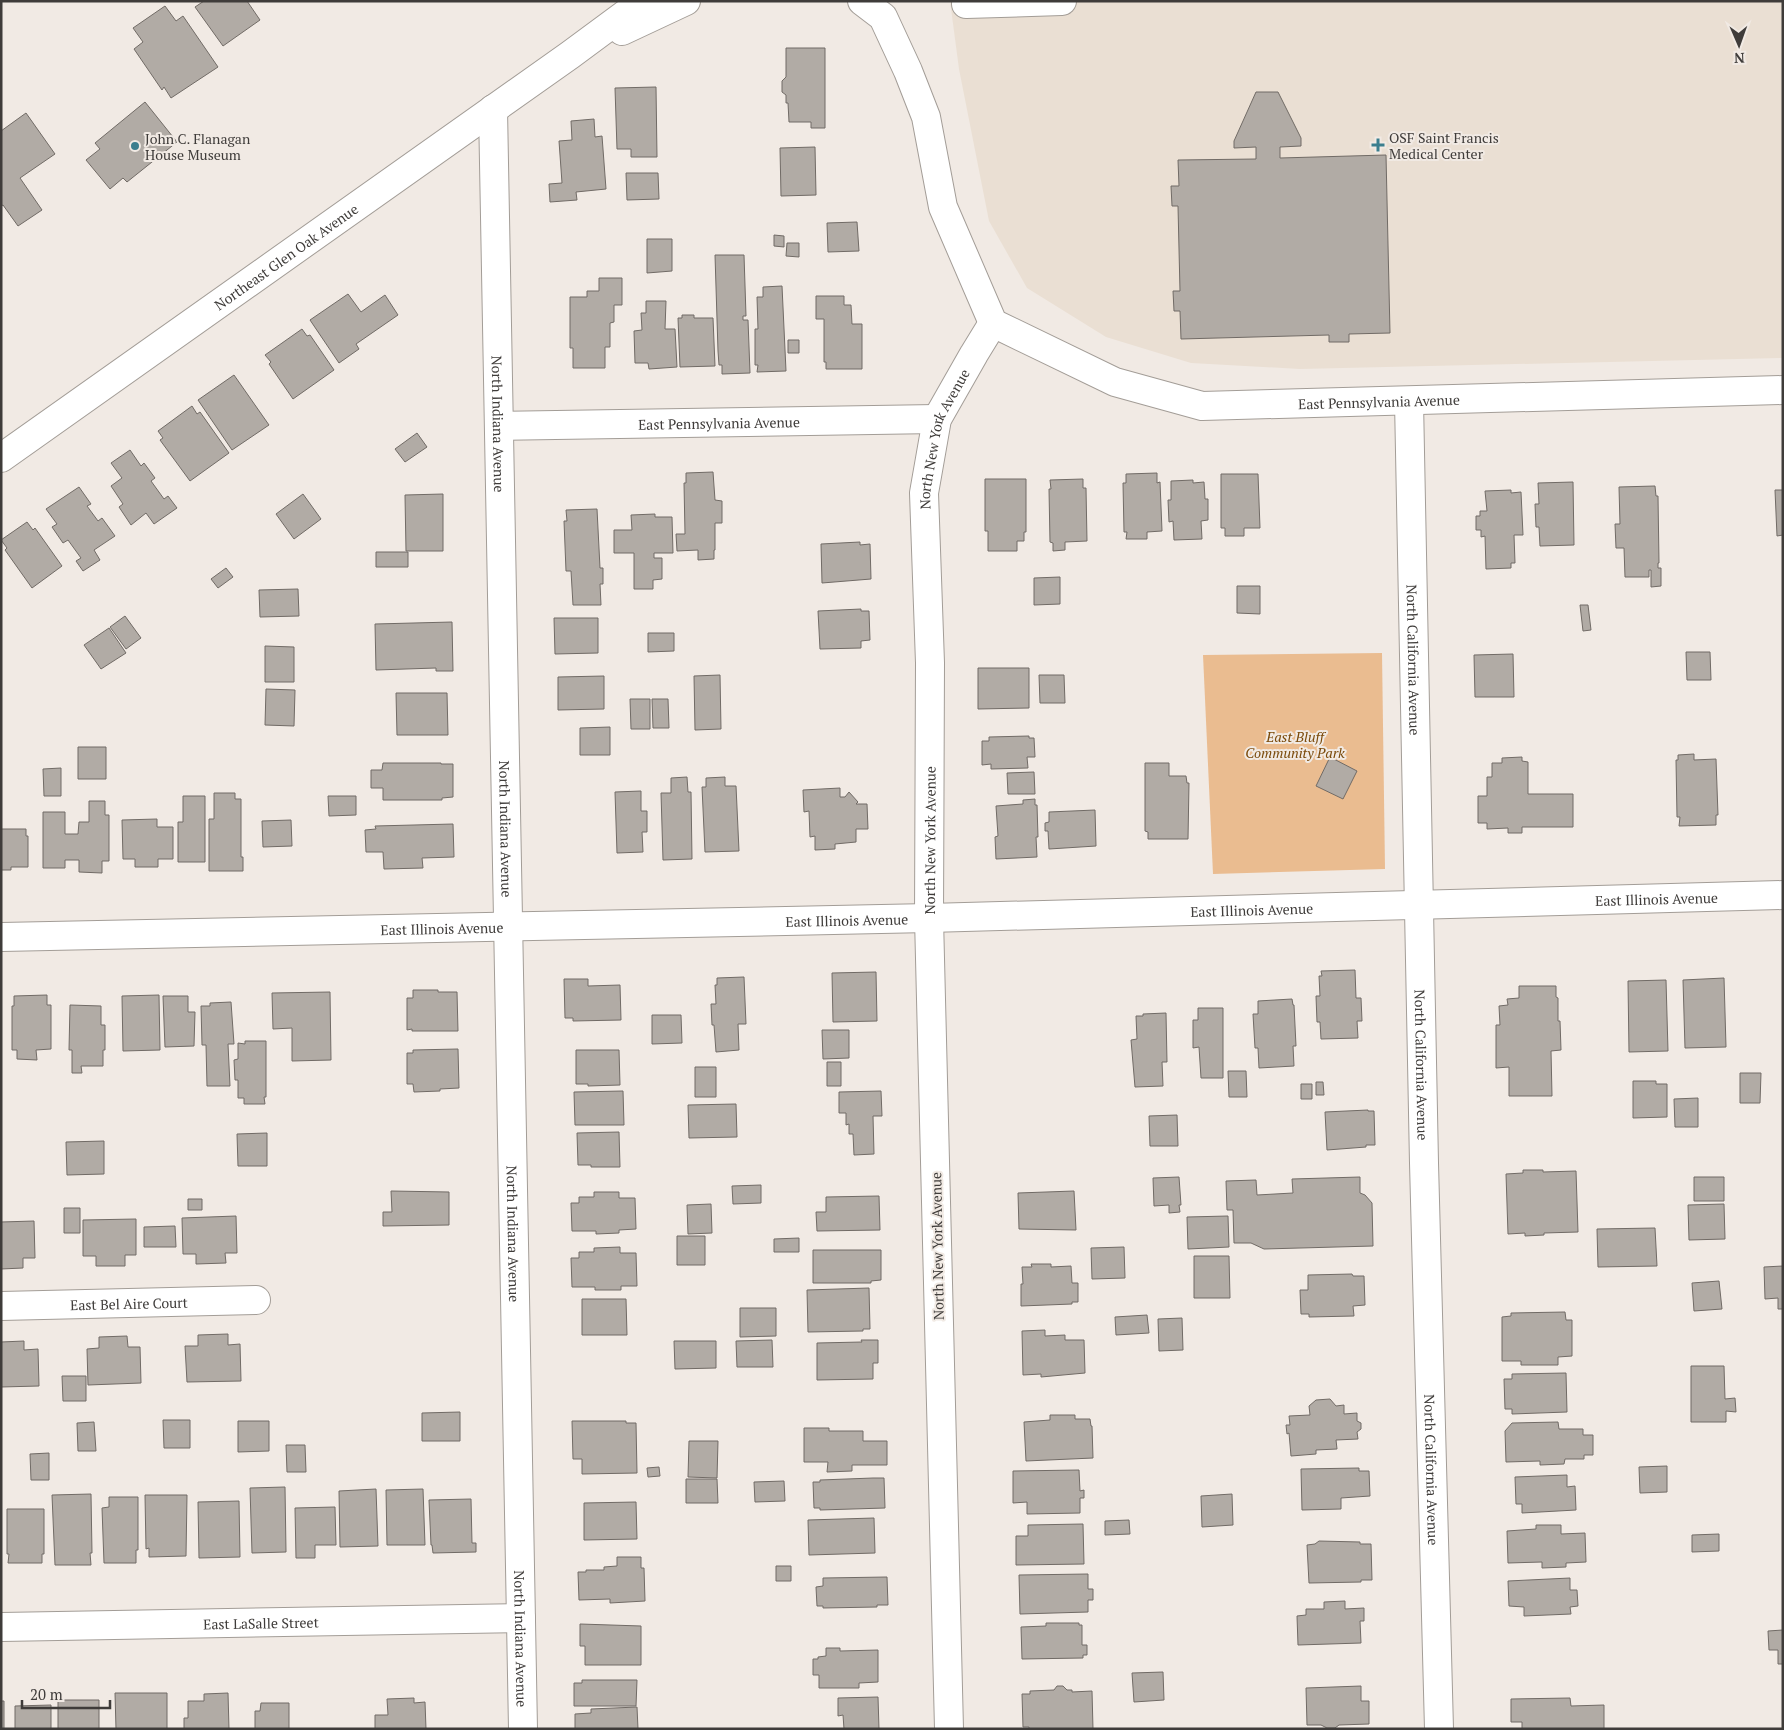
<svg xmlns="http://www.w3.org/2000/svg" width="1784" height="1730" font-family="'PT Serif',serif">
<style>
.built{fill:#eadfd3}
.green{fill:#eabc90}
.building{fill:#b1aba5;stroke:#716b66}
.lines{fill:none;stroke-linecap:round;stroke-linejoin:round}
.minor-casing{stroke:#a39d97;stroke-width:30}
.tertiary-casing{stroke:#a39d97;stroke-width:30}
.minor{stroke:#fff;stroke-width:28}
.tertiary{stroke:#fff;stroke-width:28}
.poi-dot{fill:#3b7e8e;stroke:#f1eae4;stroke-width:2}
.labels{text-anchor:middle;dominant-baseline:central;stroke-width:4;stroke-linejoin:round;paint-order:stroke}
.poi-label{font-size:14px;fill:#3f3c3a;stroke:#f1eae4;text-anchor:start}
.street-label{font-size:14px;fill:#3f3c3a;stroke:#f1eae4}
.park-label{font-size:14px;font-style:italic;fill:#7a4909;stroke:#f1eae4}
</style>
<rect width="100%" height="100%" fill="#f1eae4"/>
<!-- built -->
<path class="built" d="M950,1H1783V358L1300,369L1191,363L1106,337L1027,288L989,221L959,69Z"/>
<!-- green -->
<path class="green" d="M1382,653L1385,869L1213,874L1203,655Z"/>
<!-- building -->
<path class="building" d="M204,1H247L260,20L223,46L195,7Z
M165,6L176,21L183,16L218,67L171,98L164,87L162,90L134,49L143,42L133,28Z
M786,48H825V128H811V122H789L788,103H786V95L782,92V81L786,77Z
M656,87L657,157H631V149H617L615,88Z
M1256,92H1278L1301,138V146L1280,147V158L1386,155L1390,333L1349,334V342H1329V335L1181,339L1180,311H1174L1173,291H1180L1178,206H1172L1171,186H1179L1178,160L1256,159V147L1234,148V141Z
M145,102L177,142L127,182L123,178L110,189L86,160L100,149L95,143Z
M26,113L55,154L20,178L42,210L18,226L3,205L1,206V131Z
M594,119L595,137L602,136L606,189L576,192L577,200L550,202L549,184L562,183L559,141L572,140L571,121Z
M815,147L816,195L781,196L780,148Z
M626,173H658L659,199L627,200Z
M857,222L859,251L828,252L827,223Z
M774,235L784,236V247L774,246Z
M647,239H672V271L647,273Z
M787,243H799V257L786,256Z
M715,255H744L746,316H743V320H748L750,373L722,374V365H719L718,351Z
M599,278H622V305H614V322L610,323V347H605V368H573V348H570V297H587V291H599Z
M782,286L786,371L757,372L758,365H755V329H758L757,297H763V287Z
M348,294L361,312L385,295L398,315L356,344L359,349L339,363L310,320Z
M816,296H844V305H851L852,324H862V369H826V362H824V319H816Z
M646,301H666L665,329H675L677,367L649,369L648,363H635L634,331L642,330L641,313H646Z
M682,315H694V318H713L715,366L680,367L678,318H682Z
M302,329L307,336L310,335L334,370L293,399L269,364L271,362L265,355Z
M788,340H799V353H788Z
M234,375L269,425L232,450L198,400Z
M192,406L197,414L200,412L229,453L190,481L160,440L163,438L158,431Z
M417,433L427,447L405,462L395,449Z
M130,450L141,466L144,463L155,478L151,481L164,499L168,496L177,508L154,524L146,513L131,525L119,507L123,504L111,486L122,478L111,463Z
M713,472L715,500L722,501V523H715V550H714V559L698,560V550L677,551L676,534H685L684,483H686V473Z
M1157,473V483L1160,482L1162,531L1147,532V539H1126L1127,532H1124L1123,483H1126V474Z
M1221,474H1258L1260,528H1244V536H1225V528H1221Z
M985,479H1026V532H1024V541H1017V551H988V531H985Z
M1083,479V488H1086L1087,541L1065,542V550L1053,551V543L1050,542L1049,489H1051L1050,480Z
M1193,480V483L1204,482L1205,499H1208V520L1201,521L1202,539L1174,540L1173,521L1169,522L1168,500H1171V481Z
M1573,482L1574,545L1540,546L1539,527H1536L1535,504H1539L1538,483Z
M1655,486L1656,496H1658L1659,563H1658V568H1661V586L1651,587V570H1649V577H1625L1624,548H1616L1615,524H1620L1619,487Z
M79,487L91,504L87,506L98,521L102,518L115,536L94,550L100,560L83,571L76,561L81,558L68,540L63,543L52,527L57,524L46,509Z
M1511,490V493L1521,492L1523,535H1514L1515,563H1511V568L1486,569L1485,536L1481,537V530H1476V516H1480V511H1487L1485,491Z
M1775,490H1783V535L1777,536Z
M303,494L321,519L294,539L276,514Z
M443,494V551H406L405,495Z
M597,509L600,568H603V584H600L601,605H573L571,571H566L564,521H567L566,510Z
M655,514V517H672L673,553H654V558H662V579L653,580V589H634V553H614V530H632L631,515Z
M27,522L33,530L35,528L62,566L32,588L5,550L7,548L1,540Z
M860,542V545L870,544L871,579L822,583L821,544Z
M376,552H408V567H376Z
M226,568L233,577L218,588L211,579Z
M1060,577V604L1034,605V578Z
M1237,586H1260V614L1237,613Z
M298,589L299,616L260,617L259,590Z
M1580,605H1588L1591,630L1583,631Z
M861,609V611H869L870,640L861,641V648L820,649L818,611Z
M125,616L141,638L126,649L110,627Z
M554,618H598V653L555,654Z
M452,622L453,671H436V668L376,670L375,624Z
M109,628L126,653L101,669L84,645Z
M648,633H674V651L648,652Z
M265,646L294,647V682H265Z
M1686,652H1710L1711,680H1687Z
M1513,654L1514,697H1475L1474,655Z
M978,668H1029V708L978,709Z
M720,675L721,729L695,730L694,676Z
M1039,675H1064L1065,703H1040Z
M604,676V709L558,710V677Z
M266,689L295,690L294,726L265,725Z
M396,693H447L448,735H397Z
M630,699H650V729H631Z
M652,699H668L669,728H653Z
M610,727V755H580V728Z
M1029,736V738H1034L1035,757H1027L1028,768L991,769V764L982,765V741H989V737Z
M78,747H106V779H78Z
M1694,754V760L1716,759L1718,815H1716V825L1679,826L1680,817H1677L1676,760H1678V755Z
M1330,757L1357,771L1343,799L1316,786Z
M1522,757V761L1528,762V794H1573V827H1522V833H1508V828L1487,829V823H1478V796H1487V777H1492V763H1502V758Z
M383,763H441V764H453V797L442,798V800H383V788H371V770H382Z
M1145,763H1169V776H1186L1187,783H1189L1188,839H1148V832L1145,831Z
M61,768V796H44L43,769Z
M1034,772L1035,794H1008L1007,773Z
M687,777L688,792H691L692,859L663,860L661,793H671V778Z
M725,777V786H736L739,851L705,852L702,787H706V778Z
M840,788V797H845L849,792L858,802L856,804H867L868,829H856V842L835,844V849L815,850V836L810,837L809,811L804,812L803,790Z
M641,791V811H647V832H642L643,852L617,853L615,792Z
M214,793H235V799H241V857H243V871H209V819H214Z
M183,796H205V862H178V822H183Z
M328,796H356V815L329,816Z
M1035,799V805H1037L1038,837H1036L1037,857L996,859L995,837L998,836L996,806L1023,804V800Z
M89,801H105V815H109V861H102V873L79,872V860H65V868H43V812H65V834H78L79,822H89Z
M1095,810L1096,846L1049,849L1048,831H1045V823L1049,822V812Z
M157,819V827H173V859H158V867H135V859H123L122,820Z
M291,820L292,846L263,847L262,821Z
M453,824L454,857L422,858L423,868L384,869L383,852H366L365,830L376,829L375,826Z
M1,829H26V836H28V867H11V870H1Z
M1355,970L1356,998H1361L1362,1021H1357L1358,1038L1321,1039L1320,1022H1317L1316,996H1320L1319,976H1322L1321,971Z
M876,972L877,1021L833,1022L832,973Z
M744,977L746,1024H738L739,1050L716,1052L714,1025H712L711,1004H716L715,985H717V978Z
M1724,978L1726,1047L1685,1048L1683,980Z
M564,979H588V986L620,985L621,1020L573,1021V1018H565Z
M1666,980L1668,1051L1629,1052L1628,981Z
M1519,986H1556V997L1558,998V1021H1560L1561,1050L1551,1051L1552,1096H1509V1067L1496,1068V1025H1500L1499,1006L1508,1005L1507,999L1519,998Z
M413,990H438V992H457L458,1031H412V1029L407,1030V998H413Z
M330,992L331,1060L292,1061V1028L273,1029L272,993Z
M47,995V1005H51V1049L36,1050L37,1060L17,1059V1050H12V1006H14V996Z
M159,995L160,1050L123,1051L122,996Z
M163,996H188V1012H195L194,1046L165,1047Z
M1292,999L1293,1005H1294L1296,1046H1293L1294,1066L1259,1068L1258,1048H1255L1253,1014H1258V1001Z
M231,1002L234,1044H228L230,1086H207L206,1045H202L201,1006H210V1003Z
M70,1005L101,1006V1025H105V1050H103V1066H81L82,1073H72V1050H69Z
M1198,1008H1223V1078H1201L1199,1047L1193,1048V1020H1198Z
M1166,1013L1167,1062H1162L1163,1086L1135,1087L1131,1040L1137,1039L1136,1016H1143V1014Z
M652,1015H681L682,1043L652,1044Z
M822,1030H849V1058L823,1059Z
M245,1041H266V1097H264L265,1104H244V1098H238V1080H235L234,1060L238,1059V1043L245,1044Z
M458,1049L459,1088L440,1089V1091L414,1092L413,1084H407V1053H413V1050Z
M576,1050H619L620,1085L588,1086V1084H576Z
M827,1062H841V1086H827Z
M695,1067H716V1097H695Z
M1228,1071H1246L1247,1097H1229Z
M1740,1073H1761L1760,1103H1740Z
M1633,1081H1656V1084H1667V1117L1633,1118Z
M1316,1082H1323L1324,1095H1316Z
M1301,1084H1312V1099H1301Z
M623,1091L624,1125H575L574,1092Z
M881,1091L882,1116H873L874,1154L854,1155L853,1134H849V1124L846,1125V1113H839V1092Z
M1698,1098V1127H1675L1674,1099Z
M736,1104L737,1137L689,1138L688,1105Z
M1368,1110V1111H1374L1375,1145H1366V1147L1327,1150L1325,1112Z
M1177,1115L1178,1146H1150L1149,1116Z
M619,1132L620,1167H591V1165H578L577,1133Z
M267,1133V1166H238L237,1134Z
M104,1141V1174L67,1175L66,1142Z
M1523,1170H1543V1172L1576,1171L1578,1232L1544,1233V1235L1525,1236V1233L1508,1234L1506,1174L1523,1173Z
M1179,1177L1181,1205H1179L1180,1212L1169,1213V1205L1154,1206L1153,1178Z
M1360,1177V1193L1365,1195L1372,1203L1373,1246L1264,1249L1251,1243H1234L1233,1210H1227L1226,1181L1256,1180L1257,1195L1293,1193L1292,1179Z
M1694,1177H1724V1201H1694Z
M761,1185V1203L733,1204L732,1186Z
M391,1191L449,1192V1225L383,1226V1212H392Z
M1074,1191L1076,1230L1019,1229L1018,1193Z
M594,1192H619V1198H635L636,1229L619,1230V1233L596,1234V1231H572L571,1203H579V1197H594Z
M879,1196L880,1230L817,1231L816,1212H826V1197Z
M188,1199H202V1210H188Z
M711,1204L712,1233L688,1234L687,1205Z
M1724,1204L1725,1239L1689,1240L1688,1205Z
M64,1208H80V1233H64Z
M236,1216L237,1253H225L226,1263L196,1264V1254H183L182,1218Z
M1228,1216L1229,1247L1188,1249L1187,1217Z
M136,1219V1255H125V1266H96V1256H83V1220Z
M34,1221L35,1258H23V1268L1,1269V1222Z
M175,1226L176,1247H144V1227Z
M1655,1228L1657,1266L1598,1267L1597,1229Z
M677,1236H705V1265H677Z
M799,1238V1252H774V1239Z
M620,1247V1253H636L637,1286H621V1290H595V1287H572L571,1258H579V1252H594V1248Z
M1124,1247L1125,1278L1092,1279L1091,1248Z
M813,1250H881V1280L871,1281V1283H813Z
M1194,1256H1229L1230,1298H1194Z
M1031,1264H1051V1267L1071,1266L1072,1283H1078V1302H1072V1304L1021,1306V1284H1023L1022,1267H1032Z
M1783,1266V1309H1778V1298L1765,1299L1764,1267Z
M1352,1274L1353,1276H1364L1365,1305L1353,1306L1354,1316L1309,1317V1314H1301L1300,1290H1308V1275Z
M1719,1281L1722,1309L1694,1311L1692,1283Z
M869,1288L870,1329H863V1331L808,1332L807,1290Z
M582,1299H626L627,1335H582Z
M740,1308H776V1336L740,1337Z
M1565,1312L1566,1320H1572V1356L1558,1357V1365H1521V1361H1502V1317L1511,1316V1313Z
M1147,1315L1149,1333L1116,1335L1115,1317Z
M1182,1318L1183,1350L1159,1351L1158,1319Z
M1045,1330V1336L1065,1335V1340H1084L1085,1373L1041,1377V1374L1023,1375L1022,1331Z
M228,1334V1345L240,1344L241,1381L187,1382L185,1346H198V1335Z
M127,1336L128,1347H140L141,1383L88,1385L87,1349L99,1348V1337Z
M772,1340L773,1367H737L736,1341Z
M861,1340H878V1363H873V1379L817,1380V1343L862,1342Z
M24,1341V1350L38,1349L39,1386L1,1387V1342Z
M674,1341H716V1368L675,1369Z
M1691,1366H1724L1725,1399L1735,1398L1736,1412L1726,1411V1422H1691Z
M1566,1373L1567,1412L1512,1414V1409H1505L1504,1379H1512V1374Z
M62,1376H86V1401H63Z
M1330,1399L1336,1406L1344,1405V1414L1357,1413V1421L1361,1423V1429L1357,1432L1358,1439L1336,1440L1337,1449L1316,1450V1454L1291,1456L1289,1433L1287,1434L1286,1425H1290L1289,1416L1310,1415L1309,1406L1316,1400Z
M460,1412V1441H422V1413Z
M1050,1415H1075V1419H1090L1091,1426H1092L1093,1458L1026,1461L1024,1422L1050,1420Z
M163,1420H190V1448H164Z
M238,1421H269V1451L238,1452Z
M572,1421H626V1423H636L637,1473L582,1474V1459H573Z
M94,1422L96,1451H78L77,1423Z
M1558,1422L1559,1429H1583V1435H1593V1455H1584V1459H1565L1564,1464L1540,1465V1461L1506,1462L1505,1431L1512,1423Z
M804,1428H829V1431H863V1441H887V1465H852V1471L827,1472L828,1462H804Z
M689,1441H718L717,1478L688,1477Z
M286,1445H305L306,1472H287Z
M49,1453V1480H31L30,1454Z
M1667,1466V1492L1640,1493L1639,1467Z
M659,1467L660,1476L648,1477L647,1468Z
M1359,1468V1471H1369L1370,1496L1341,1498V1509L1302,1510L1301,1469Z
M1079,1470L1080,1491L1084,1490V1498H1080V1513L1027,1514V1502L1013,1503V1471Z
M1567,1475V1487L1575,1486L1576,1510L1522,1513V1504H1516L1515,1477Z
M873,1478H884L885,1508L820,1510V1508H814L813,1482H820V1480Z
M686,1479H717L718,1503H686Z
M784,1481L785,1501L755,1502L754,1482Z
M285,1487L286,1552L252,1553L250,1488Z
M376,1489L378,1546L340,1547L339,1491Z
M423,1489L425,1545H387L386,1490Z
M91,1494L92,1553H90L91,1565H55L52,1495Z
M1232,1494L1233,1525L1202,1527L1201,1496Z
M145,1495H187L186,1556L149,1557V1548L146,1549Z
M109,1497H138V1550H136V1563H104L102,1508L109,1507Z
M471,1499L472,1543H476V1552L433,1553L432,1545H431L429,1500Z
M239,1501L240,1557L199,1558L198,1502Z
M636,1502L637,1539L584,1540V1503Z
M335,1507L336,1545H315V1558H296L295,1508Z
M7,1509H44V1554H42V1563H8L9,1554H7Z
M874,1518L875,1553L809,1555L808,1520Z
M1129,1520L1130,1534L1105,1535V1521Z
M1083,1524L1084,1564L1016,1565V1536H1028V1525Z
M1536,1525H1561V1534L1585,1533L1586,1562L1566,1563V1567L1542,1568V1562L1508,1563L1507,1531L1536,1529Z
M1719,1534V1551L1692,1552V1535Z
M1319,1541L1360,1542V1544H1371L1372,1580H1361V1582L1309,1583L1307,1545L1315,1544Z
M617,1557H641V1568H644L645,1601L610,1603V1599L579,1600L578,1572H586V1570H604V1567L617,1566Z
M776,1566H791V1581H776Z
M1088,1574V1589H1093V1600H1088V1612L1020,1614L1019,1575Z
M887,1577L888,1605H877V1607L823,1608V1606H817L816,1587L823,1586V1578Z
M1570,1578V1590H1577L1578,1606L1570,1607L1571,1614L1524,1616V1607L1509,1606L1508,1581Z
M1345,1601V1609L1364,1608V1621H1360L1361,1643L1298,1645L1297,1616L1306,1615V1609H1324V1602Z
M1046,1623H1079V1625H1082V1645H1087V1655H1083V1658L1022,1659L1021,1627L1046,1626Z
M580,1624L641,1626V1665H585V1646H580Z
M1783,1630V1664H1778V1650H1769L1768,1631Z
M826,1648H840V1651L878,1650V1682L859,1683V1688H819V1675H813V1659H818V1657L826,1656Z
M1163,1672L1164,1700L1134,1702L1132,1673Z
M582,1680H637L636,1706H574V1683H582Z
M1057,1686H1063L1067,1690H1072V1692L1092,1691L1093,1729H1029V1727H1023L1022,1694H1030V1691L1054,1690Z
M1361,1686V1701H1369V1724L1339,1725L1335,1728H1327L1321,1725H1307L1306,1688Z
M115,1693H167V1729H116Z
M228,1693L229,1729H184V1718H188V1701H204V1694Z
M878,1697L879,1729H844L843,1715L838,1716V1698Z
M414,1698V1703L425,1702L426,1729H375V1715H388L387,1699Z
M1570,1698L1571,1706L1604,1705V1729H1522V1722H1511V1699Z
M58,1700H99V1729H58Z
M1,1701H4V1729H1Z
M261,1703H289V1729H255V1711H260Z
M51,1705V1729H15V1706Z
M637,1707L638,1729H575V1714L591,1713V1709Z"/>
<g class="lines">
<defs>
<g id="minor">
<path d="M966,4L1062,1"/>
<path id="s1" d="M493,109L523,1729"/>
<path id="s2" d="M1409,401L1424,1163L1439,1729"/>
<path id="s3" d="M500,426L937,419"/>
<path id="s4" d="M1,937L929,918L1783,895"/>
<path id="s5" d="M1,1306L256,1300"/>
<path id="s6" d="M1,1627L521,1618"/>
<path id="s7" d="M949,1729L929,918L930,663L924,493L937,419L974,354L993,323"/>
</g>
<g id="tertiary">
<path id="s8" d="M862,1L883,17L908,71L926,117L943,207L993,323L1115,382L1202,406L1783,390"/>
<path d="M622,31L686,1"/>
<path id="s9" d="M1,458L570,55L643,1"/>
</g>
</defs>
<!-- minor casing -->
<use href="#minor" class="minor-casing"/>
<!-- tertiary casing -->
<use href="#tertiary" class="tertiary-casing"/>
<!-- minor -->
<use href="#minor" class="minor"/>
<!-- tertiary -->
<use href="#tertiary" class="tertiary"/>
</g>
<!-- markers -->
<g class="poi-dot">
<path d="M1375.5 137.5h5v5h5v5h-5v5h-5v-5h-5v-5h5z"/>
<circle cx="135" cy="146" r="5"/>
</g>
<g class="labels">
<!-- poi labels -->
<g class="poi-label">
<text x="1389" y="137">OSF Saint Francis<tspan x="1389" dy="16">Medical Center</tspan></text>
<text x="145" y="138">John C. Flanagan<tspan x="145" dy="16">House Museum</tspan></text>
</g>
<!-- street labels -->
<g class="street-label">
<text stroke="none"><textPath href="#s9" startOffset="349">Northeast Glen Oak Avenue</textPath></text>
<text stroke="none"><textPath href="#s8" startOffset="756">East Pennsylvania Avenue</textPath></text>
<text stroke="none"><textPath href="#s3" startOffset="219">East Pennsylvania Avenue</textPath></text>
<text stroke="none"><textPath href="#s1" startOffset="315">North Indiana Avenue</textPath></text>
<text stroke="none"><textPath href="#s7" startOffset="1294">North New York Avenue</textPath></text>
<text stroke="none"><textPath href="#s2" startOffset="259">North California Avenue</textPath></text>
<text stroke="none"><textPath href="#s1" startOffset="720">North Indiana Avenue</textPath></text>
<text stroke="none"><textPath href="#s7" startOffset="889">North New York Avenue</textPath></text>
<text stroke="none"><textPath href="#s4" startOffset="1656">East Illinois Avenue</textPath></text>
<text stroke="none"><textPath href="#s4" startOffset="1251">East Illinois Avenue</textPath></text>
<text stroke="none"><textPath href="#s4" startOffset="846">East Illinois Avenue</textPath></text>
<text stroke="none"><textPath href="#s4" startOffset="441">East Illinois Avenue</textPath></text>
<text stroke="none"><textPath href="#s2" startOffset="664">North California Avenue</textPath></text>
<text stroke="none"><textPath href="#s1" startOffset="1125">North Indiana Avenue</textPath></text>
<text transform="translate(937 1246) rotate(-91)">North New York Avenue</text>
<text stroke="none"><textPath href="#s5" startOffset="128">East Bel Aire Court</textPath></text>
<text stroke="none"><textPath href="#s2" startOffset="1069">North California Avenue</textPath></text>
<text stroke="none"><textPath href="#s6" startOffset="260">East LaSalle Street</textPath></text>
<text stroke="none"><textPath href="#s1" startOffset="1530">North Indiana Avenue</textPath></text>
</g>
<!-- park labels -->
<g class="park-label">
<text x="1295" y="736">East Bluff<tspan x="1295" dy="16">Community Park</tspan></text>
</g>
</g>
<!-- border -->
<rect width="1784" height="1730" fill="none" stroke="#3f3c3a" stroke-width="5"/>
<!-- north arrow -->
<g transform="translate(1739 45) rotate(178)" stroke="#f1eae4" stroke-width="4" paint-order="stroke">
<path d="M0-4L9 19L0 12L-9 19Z" fill="#3f3c3a"/>
<text y="-8" font-size="14" font-weight="bold" text-anchor="middle" fill="#3f3c3a">N</text>
</g>
<!-- scale -->
<path d="M22 1700v8h88v-8" fill="none" stroke="#3f3c3a" stroke-width="2.5"/>
<text x="30" y="1700" font-size="15" fill="#3f3c3a" stroke="#f1eae4" stroke-width="4" paint-order="stroke">20 m</text>
</svg>
